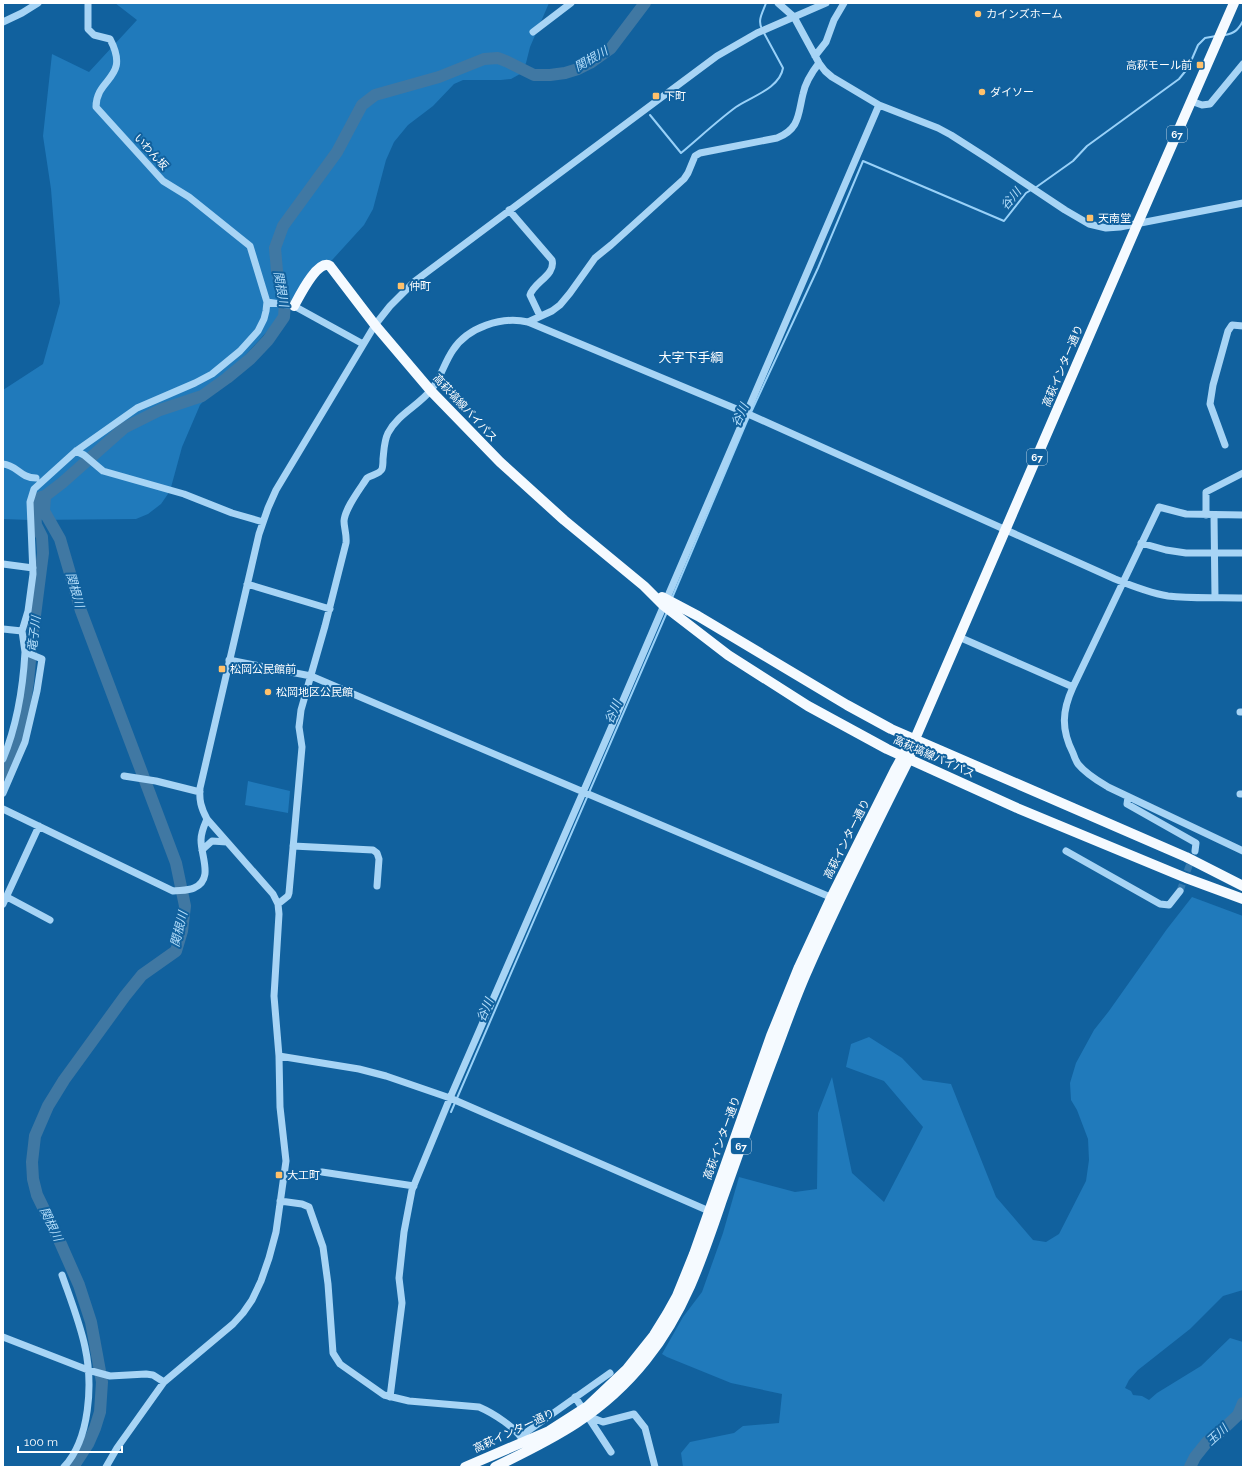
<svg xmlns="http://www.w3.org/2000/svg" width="1246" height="1470" font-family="Raleway,'Noto Sans JP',sans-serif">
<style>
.green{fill:#207abb}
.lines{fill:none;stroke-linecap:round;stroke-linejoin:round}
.stream{stroke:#99d1f8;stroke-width:2}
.river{stroke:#4078a3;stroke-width:12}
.minor-tunnel{stroke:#3579ad;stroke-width:7;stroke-dasharray:7 3.5;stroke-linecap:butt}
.minor{stroke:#a7d4f5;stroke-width:7}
.major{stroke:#f5faff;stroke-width:10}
.poi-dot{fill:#ffc16b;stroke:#11619e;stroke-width:1.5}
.labels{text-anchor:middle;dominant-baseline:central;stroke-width:4;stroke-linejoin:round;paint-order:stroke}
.shield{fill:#11619e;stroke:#b8d0e2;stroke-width:1}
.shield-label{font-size:10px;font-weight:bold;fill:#fff}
.poi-label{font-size:11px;fill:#fff;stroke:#11619e;text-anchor:start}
.street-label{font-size:11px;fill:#fff;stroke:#11619e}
.water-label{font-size:12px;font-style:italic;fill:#b4defb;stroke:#11619e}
.quarter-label{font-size:13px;fill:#fff;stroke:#11619e}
</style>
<rect width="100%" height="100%" fill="#11619e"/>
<!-- green -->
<path class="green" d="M115,3H549L530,47L526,63L520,74L511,79L501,80H463L454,84L433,106L408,125L394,142L386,160L373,209L364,225L200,405L182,447L170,491L161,504L148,514L136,519L30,520L3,519V390L43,364L60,303L51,189L43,136L52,54L89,72L137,20Z
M248,781L290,791L288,813L245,805Z
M1192,897L1243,916V1290L1223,1296L1190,1329L1138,1370L1129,1380L1125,1388L1131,1391L1133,1395L1142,1396L1149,1400L1157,1393L1201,1366L1230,1338L1243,1342V1418L1202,1440L1196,1467H683L681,1453L690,1442L734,1433L743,1426L779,1423L782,1394L731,1383L667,1357L662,1354L683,1317L702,1292L723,1233L739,1177L795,1192L817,1189L818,1113L832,1077L852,1173L884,1202L923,1127L884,1081L846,1067L851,1044L869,1037L902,1058L923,1080L951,1084L996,1197L1033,1240L1046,1242L1059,1234L1086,1181L1089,1160L1088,1139L1077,1110L1071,1100L1070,1083L1076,1063L1094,1030L1109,1011L1167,929Z"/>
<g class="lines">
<!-- stream -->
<path class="stream" d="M762,29C757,20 763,12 766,3
M1225,35C1235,33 1238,30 1243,21
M650,115L681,153C699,138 717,121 736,107C751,97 780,88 783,68L764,33
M1035,188L1073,161L1087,146L1179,79L1188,68L1198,45L1205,38L1216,36
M672,598L747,421L818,268L863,161L1004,221L1026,193L1031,190
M451,1112L667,612"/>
<!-- river -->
<path class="river" d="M45,496L44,511L60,539L81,611L176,863L185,906L182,931L176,951L142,975L125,996L64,1080L48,1106L35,1136L32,1162L33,1179L37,1195L60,1242L79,1285L91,1322L102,1382L100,1412L95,1428L88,1444L73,1467
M3,774L11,756L22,723L28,682L32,639L43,553L42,537L36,525L35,512V504L41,497L45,496L62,483L124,428L160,410L202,396L227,378L250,359L268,340L284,317L285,302L277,271L275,248L283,226L337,152L362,105L375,95L439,77L484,59L498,58L508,62L534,75H550L565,73L578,69L590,63L611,48L645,3
M1190,1467L1195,1457L1207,1442L1221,1431L1238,1415L1243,1403"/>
<!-- minor-tunnel -->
<path class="minor-tunnel" d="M1180,891L1193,855"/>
<!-- minor -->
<path class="minor" d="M778,3L794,17L819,63L825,71L832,77L879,105L938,128L951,135L987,158L1065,210L1089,224L1106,228L1120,227L1243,203
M3,22L22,13L38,3
M533,32L571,3
M815,56L826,42L834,20L844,3
M1191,101L1202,105L1210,104L1243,64
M509,210L552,260C556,275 534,282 530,295L540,316
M267,302L294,306L363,344
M528,322L552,311L560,305L570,293L595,258L611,245L684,179L688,173L695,156L700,153L777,138C800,129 798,114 803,94C805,84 812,72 819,63
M1225,445L1210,404L1213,385L1228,331L1232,325L1243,326
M76,451L84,455L103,471L184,494L232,513L263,522
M3,464C17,465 20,478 36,478
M1206,515V492L1243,473
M1214,515L1215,597
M1243,515L1186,514L1159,507L1073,687C1062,711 1061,729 1073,753C1074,756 1076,761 1078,764C1086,774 1098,781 1108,787L1243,851
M1141,543L1166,550L1186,553H1243
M3,564L33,568
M247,584L330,609
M3,629L22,631
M959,637L1073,687
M229,660L311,676L835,899
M1240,712H1243
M3,759C17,725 23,688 25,652
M124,776L156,781L200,792
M3,793L25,742L37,691L42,659L25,652L22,631L28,611L33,574L30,502L34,489L76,451L137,408L195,383L212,374L240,351L258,331L264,319L266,311L267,302L250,246L189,197L163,181L96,107C96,77 131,79 110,39L94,35L88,29V3
M1240,794H1243
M1128,797L1127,804L1196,843L1195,851
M3,809L173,891C179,890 188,891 194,888C214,879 201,857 201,840C201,832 204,826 207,819
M293,846L373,850L377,853L379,859L377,886
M202,850L212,841L227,842
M1066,851L1160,904L1169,905L1180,891
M7,897L50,920
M3,904L39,826
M278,904L288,896L289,893L302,747L299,727L301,710L325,626L346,543C347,535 344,528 344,521C345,508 360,489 367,478C371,475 380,474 382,469C383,466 383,462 383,459C384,450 384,441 388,433C398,414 418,406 431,390C441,378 444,363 453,350C468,327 502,316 528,322L746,413L1115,579C1132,586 1150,593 1168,596C1193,599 1218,597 1243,598
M279,1056L359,1069L386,1076L450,1098L709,1211
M322,1172L414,1186
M280,1201L302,1204L309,1207L323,1247L328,1284L333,1353L340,1364L384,1395L409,1401L479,1407C493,1413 517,1428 524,1442
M62,1275C70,1298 80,1323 85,1347C93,1384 90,1439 64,1467
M3,1337L88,1370L110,1376L146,1374L153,1375L164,1382
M390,1397L402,1303L399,1278L404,1232L412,1190L450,1098L618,712L879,105
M575,1397L611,1452
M588,1416L603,1422L634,1414L645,1428L655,1467
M521,1436L610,1373
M106,1467L117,1448L164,1382L233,1324L243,1313L252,1300L261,1281L269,1258L276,1232L286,1161L280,1107L279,1056L274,996L279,914L278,904L273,894L207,819C201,808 199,800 200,788L259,534L268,508L276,490L375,325L390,306L415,281L717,56L757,33L826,3"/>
<!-- major -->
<path class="major" d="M294,306C299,297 318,258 330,266L375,325L431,391L500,462L564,520L644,586L663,605L728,655L808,706L887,749L1017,808L1186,878L1243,899
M662,597L698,616L847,705L891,729L1186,857L1243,886
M465,1467L549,1431L588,1406L626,1370L654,1335L667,1314L677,1296L694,1254L771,1036L799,967L831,898L895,770L906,750
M495,1467C555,1438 603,1414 646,1360C685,1311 702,1259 722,1200C738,1155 754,1109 771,1064C783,1033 794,1000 808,969C839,898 874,829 909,759L915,739L1137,225L1234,3"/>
</g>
<!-- markers -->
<g class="poi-dot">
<circle cx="978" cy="14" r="4"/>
<rect x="1196" y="61" width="8" height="8" rx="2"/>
<circle cx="982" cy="92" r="4"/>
<rect x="652" y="92" width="8" height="8" rx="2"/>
<rect x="1086" y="214" width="8" height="8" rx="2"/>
<rect x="397" y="282" width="8" height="8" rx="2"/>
<rect x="218" y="665" width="8" height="8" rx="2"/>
<circle cx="268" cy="692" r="4"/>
<rect x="275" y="1171" width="8" height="8" rx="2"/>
</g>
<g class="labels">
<!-- shield labels -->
<g class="shield">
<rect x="1167" y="126" width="20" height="16" rx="3"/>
<rect x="1027" y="449" width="20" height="16" rx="3"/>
<rect x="731" y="1138" width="20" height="16" rx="3"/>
</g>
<g class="shield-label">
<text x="1177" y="134">67</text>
<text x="1037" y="457">67</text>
<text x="741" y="1146">67</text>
</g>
<!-- poi labels -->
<g class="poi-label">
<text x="986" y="14">カインズホーム</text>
<text x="1192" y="65" text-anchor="end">高萩モール前</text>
<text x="990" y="92">ダイソー</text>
<text x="664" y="96">下町</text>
<text x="1098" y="218">天南堂</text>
<text x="409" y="286">仲町</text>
<text x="230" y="669">松岡公民館前</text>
<text x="276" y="692">松岡地区公民館</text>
<text x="287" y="1175">大工町</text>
</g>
<!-- street labels -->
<g class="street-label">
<text transform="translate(151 152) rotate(47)">いわん坂</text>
<text transform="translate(1063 366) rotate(-67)">高萩インター通り</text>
<text transform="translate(465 408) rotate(47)">高萩塙線バイパス</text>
<text transform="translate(934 757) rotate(24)">高萩塙線バイパス</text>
<text transform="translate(847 839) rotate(-63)">高萩インター通り</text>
<text transform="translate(722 1138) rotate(-70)">高萩インター通り</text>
<text transform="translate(514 1431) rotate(-25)">高萩インター通り</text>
</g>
<!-- water labels -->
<g class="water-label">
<text transform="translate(591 59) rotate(-30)">関根川</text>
<text transform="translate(1011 199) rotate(-50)">谷川</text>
<text transform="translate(281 289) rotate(80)">関根川</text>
<text transform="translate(740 415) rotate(-66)">谷川</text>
<text transform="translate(75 590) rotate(74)">関根川</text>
<text transform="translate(34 634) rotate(-83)">竜子川</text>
<text transform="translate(613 712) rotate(-67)">谷川</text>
<text transform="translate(179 929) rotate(-76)">関根川</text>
<text transform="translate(485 1010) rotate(-67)">谷川</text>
<text transform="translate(51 1224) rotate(65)">関根川</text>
<text transform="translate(1217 1435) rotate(-43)">玉川</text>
</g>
<!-- quarter labels -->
<g class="quarter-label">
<text x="691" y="357">大字下手綱</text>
</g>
</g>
<!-- border -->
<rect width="1246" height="1470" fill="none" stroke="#ffffff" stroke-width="8"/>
<!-- scale -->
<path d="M18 1446v6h104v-6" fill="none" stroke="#ffffff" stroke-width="2"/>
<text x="24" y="1446" font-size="12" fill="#ffffff" stroke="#11619e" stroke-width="3" paint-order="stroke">100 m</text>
</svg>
